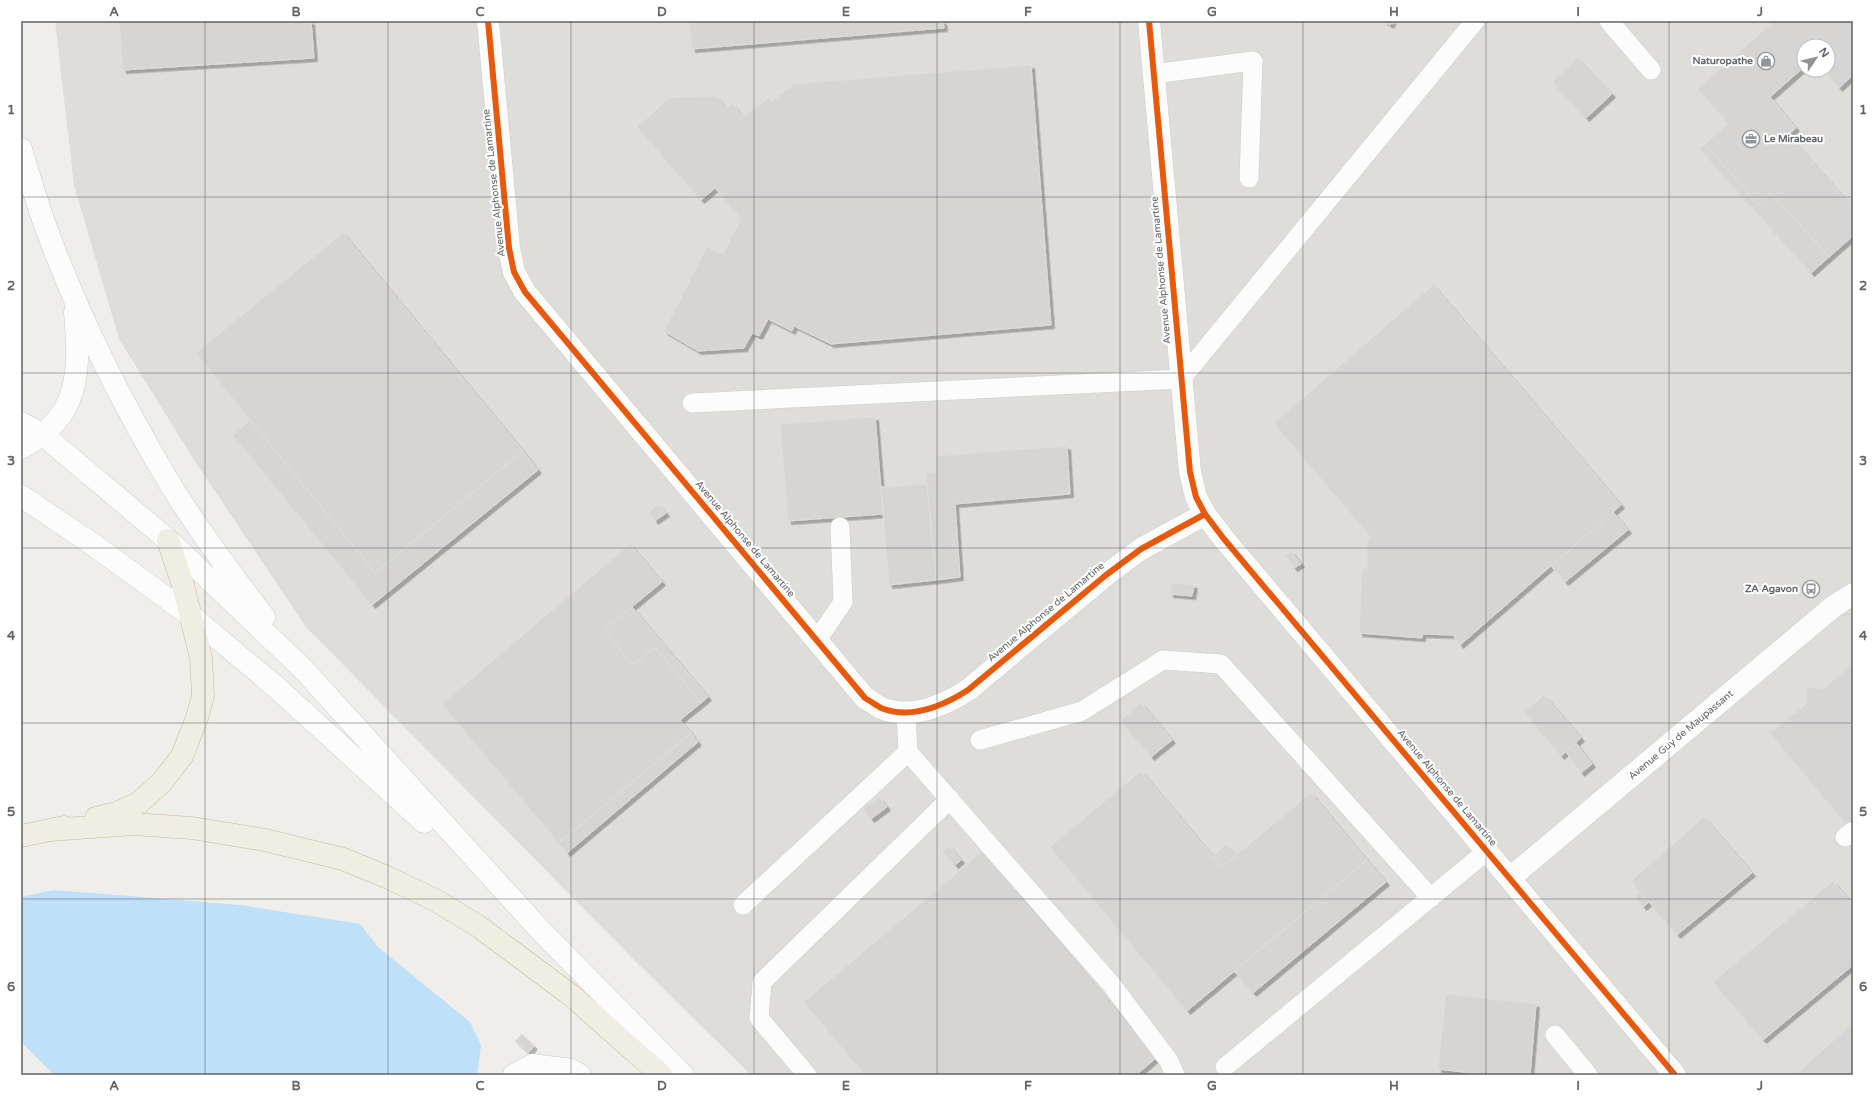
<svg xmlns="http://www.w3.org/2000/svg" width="1874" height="1096" font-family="'Varela Round',sans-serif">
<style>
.industrial{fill:#dfddda;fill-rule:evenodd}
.water{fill:#bfe0f9}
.building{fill:#d6d5d3;stroke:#deddd9;filter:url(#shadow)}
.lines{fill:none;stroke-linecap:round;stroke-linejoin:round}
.service-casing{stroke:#cbcccc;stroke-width:20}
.minor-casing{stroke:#cbcccc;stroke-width:23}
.secondary-casing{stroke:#cacacb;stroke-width:23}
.motorway-casing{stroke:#c8b996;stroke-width:23}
.service{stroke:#fdfcfc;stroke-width:19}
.minor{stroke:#fdfcfc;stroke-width:22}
.secondary{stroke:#fdfcfc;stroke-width:22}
.motorway{stroke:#f0ede3;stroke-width:22}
.cycleway-casing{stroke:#fff;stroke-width:8}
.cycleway{stroke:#e8590c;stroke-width:6}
.grid{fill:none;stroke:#5f6368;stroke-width:1;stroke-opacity:0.55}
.labels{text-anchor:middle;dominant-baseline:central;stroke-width:4;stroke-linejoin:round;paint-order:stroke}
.poi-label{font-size:10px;font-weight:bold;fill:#5f6368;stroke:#fff;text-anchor:end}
.street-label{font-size:10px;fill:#5f6368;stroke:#fff}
.neatline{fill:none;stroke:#5f6368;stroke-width:1.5}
.grid-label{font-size:13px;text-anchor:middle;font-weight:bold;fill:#5f6368}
</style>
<defs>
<filter id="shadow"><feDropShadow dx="3.5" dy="3.5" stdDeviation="0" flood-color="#0004"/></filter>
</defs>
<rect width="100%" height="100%" fill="#efeeea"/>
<!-- industrial -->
<path class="industrial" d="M55,21H1853V1075H751L635,961L306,627L196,463L119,339L74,185ZM1804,46H1828V70H1804Z"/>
<!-- water -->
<path class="water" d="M54,890L240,905L360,924L378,947L470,1022L481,1045L477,1075H54L21,1042V897Z"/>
<!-- building -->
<path class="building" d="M119,21H311L314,58L123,70Z
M689,21H943L944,28L692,49Z
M1384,21H1393L1390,25Z
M1774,21H1853V75L1839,88L1824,70H1828V46H1804V67L1770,97L1796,128L1788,135L1849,203L1853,200V236L1829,257L1771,193L1758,204L1705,144L1729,123L1698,89Z
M1577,58L1612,94L1586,118L1552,82Z
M1031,65L1051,325L831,344L794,326L792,331L768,319L759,336L752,333L744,348L698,351L664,331L707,247L723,254L741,218L715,188L701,200L637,127L669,98L716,96L726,108L732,104L743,117L768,98L771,102L794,84Z
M1705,144L1758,204L1771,193L1829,257L1811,273L1699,148Z
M343,233L523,451L375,573L196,353Z
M1433,285L1621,505L1460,645L1453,635L1422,634V638L1359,633L1362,569L1367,568V541L1371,537L1274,423Z
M875,417L883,514L788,521L780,424Z
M250,420L375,573L523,451L538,470L372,605L233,435Z
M1067,446L1070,494L955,504L960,577L936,580L926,474L936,472L935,456Z
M927,484L936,580L889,585L881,487Z
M658,504L666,513L655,521L649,512Z
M1613,512L1628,530L1565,582L1551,566Z
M630,544L662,582L604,630L633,665L655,647L701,703L680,720L691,733L559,843L442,704Z
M1291,551L1301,564L1294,568L1285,556Z
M1171,583L1194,585L1192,596L1170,594Z
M632,607L708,697L701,703L655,647L633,665L604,630Z
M1853,664V818L1846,824L1770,733L1806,704L1807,687L1823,689Z
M1544,695L1581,738L1561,756L1524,712Z
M1141,703L1172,740L1151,757L1120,721Z
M691,733L698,742L567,853L559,843Z
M1576,743L1592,764L1581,773L1566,752Z
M1141,771L1222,867L1311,793L1367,860L1187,1011L1050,847Z
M879,797L887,807L871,819L863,809Z
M1704,817L1752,873L1677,935L1631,881Z
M1226,845L1236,856L1222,867L1213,856Z
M949,846L961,860L955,865L942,851Z
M982,852L1156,1058L1136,1075H865L804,1002Z
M1367,860L1386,882L1253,993L1234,971Z
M1833,881L1853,905V965L1763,1040L1713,982Z
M1640,892L1649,902L1643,907L1635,896Z
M1446,994L1536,1004L1530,1075H1480V1074L1438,1069Z
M1853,1023V1075H1795Z
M522,1034L534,1046L528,1053L515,1041Z"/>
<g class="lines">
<defs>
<path id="service" d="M1609,21L1651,70
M1153,74L1253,61L1249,178
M692,403L1181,379L1475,21
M817,640L843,602L840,527
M980,740L1082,711L1163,660L1221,664L1431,898
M908,752L1111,984L1169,1061L1175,1075
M1845,837L1853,831
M743,905L908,752L906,712
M1555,1035L1588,1075
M1225,1067L1487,851
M807,1075L759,1018L762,982L950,799"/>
<path id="minor" d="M488,21L509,248L514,272L525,292L865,698C870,701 876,705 881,708C911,720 943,706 968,690L1106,575L1141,549L1205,514
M1149,21L1190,472L1196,497L1205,514L1224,539L1675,1075
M1510,878L1834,606L1853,594
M514,1075L532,1065L571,1070L580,1075"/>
<path id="secondary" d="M21,149C30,179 39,211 51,241C82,323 122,403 167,479C196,527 230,572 264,617
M21,423L42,434L168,540L303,669L542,932L683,1075
M21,448C81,417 80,372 75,312
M21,496L88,541L190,615L276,687L424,822"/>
<path id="motorway" d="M96,818L117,813L140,802L162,782L182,756L197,718L203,696L201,658L183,585L168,540
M50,830L133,824L192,828L265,840L343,859L389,878L435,900L478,926L572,996L661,1075
M21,836L64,827"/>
</defs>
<!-- service casing -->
<use href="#service" class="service-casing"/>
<!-- minor casing -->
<use href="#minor" class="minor-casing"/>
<!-- secondary casing -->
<use href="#secondary" class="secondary-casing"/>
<!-- motorway casing -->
<use href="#motorway" class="motorway-casing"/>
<!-- service -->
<use href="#service" class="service"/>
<!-- minor -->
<use href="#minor" class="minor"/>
<!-- secondary -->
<use href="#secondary" class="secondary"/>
<!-- motorway -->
<use href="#motorway" class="motorway"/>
<defs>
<path id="cycleway" d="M488,21L509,248L514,272L525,292L865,698C870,701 876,705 881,708C911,720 943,706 968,690L1106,575L1141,549L1205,514
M1149,21L1190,472L1196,497L1205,514L1224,539L1675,1075"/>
</defs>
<!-- cycleway casing -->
<use href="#cycleway" class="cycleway-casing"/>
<!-- cycleway -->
<use href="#cycleway" class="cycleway"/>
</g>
<!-- grid -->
<path class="grid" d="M205,21V1075M388,21V1075M571,21V1075M754,21V1075M937,21V1075M1120,21V1075M1303,21V1075M1486,21V1075M1669,21V1075M21,197H1853M21,373H1853M21,548H1853M21,723H1853M21,899H1853"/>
<!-- icons -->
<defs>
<symbol id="shop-ring" viewBox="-11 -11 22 22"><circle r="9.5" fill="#fff" stroke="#919496" stroke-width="1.5"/><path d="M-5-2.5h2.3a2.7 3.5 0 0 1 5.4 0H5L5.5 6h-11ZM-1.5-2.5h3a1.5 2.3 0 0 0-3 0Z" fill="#919496"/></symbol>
<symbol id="office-ring" viewBox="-11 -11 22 22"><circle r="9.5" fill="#fff" stroke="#919496" stroke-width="1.5"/><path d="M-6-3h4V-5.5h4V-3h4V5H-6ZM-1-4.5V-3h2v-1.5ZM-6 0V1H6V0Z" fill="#919496"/></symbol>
<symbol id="bus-ring" viewBox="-11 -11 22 22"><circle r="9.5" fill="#fff" stroke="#919496" stroke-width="1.5"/><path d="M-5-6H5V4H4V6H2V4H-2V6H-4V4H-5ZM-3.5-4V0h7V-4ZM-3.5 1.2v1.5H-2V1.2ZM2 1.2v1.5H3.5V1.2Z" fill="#919496"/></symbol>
</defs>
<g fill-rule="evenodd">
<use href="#shop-ring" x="1756" y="51" width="20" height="20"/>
<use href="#office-ring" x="1741" y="129" width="20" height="20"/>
<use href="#bus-ring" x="1801" y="579" width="20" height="20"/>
</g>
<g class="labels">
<!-- poi labels -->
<g class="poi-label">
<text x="1753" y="61">Naturopathe</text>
<text x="1764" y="139" text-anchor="start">Le Mirabeau</text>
<text x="1798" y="589">ZA Agavon</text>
</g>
<!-- street labels -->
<g class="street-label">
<text transform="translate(494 183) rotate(-96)">Avenue Alphonse de Lamartine</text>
<text transform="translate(1161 270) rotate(-95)">Avenue Alphonse de Lamartine</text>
<text transform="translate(745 539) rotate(50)">Avenue Alphonse de Lamartine</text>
<text transform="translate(1046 612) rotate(-40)">Avenue Alphonse de Lamartine</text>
<text transform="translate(1681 735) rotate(-40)">Avenue Guy de Maupassant</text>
<text transform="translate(1447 788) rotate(50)">Avenue Alphonse de Lamartine</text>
</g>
</g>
<!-- border -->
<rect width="1874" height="1096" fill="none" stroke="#ffffff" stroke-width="44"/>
<!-- north arrow -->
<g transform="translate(1816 58) rotate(55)"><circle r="19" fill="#ffffff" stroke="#bfc1c3"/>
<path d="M0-3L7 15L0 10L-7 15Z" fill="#919496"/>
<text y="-6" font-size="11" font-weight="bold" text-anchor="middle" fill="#5f6368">N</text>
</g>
<rect x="22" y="22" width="1830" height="1052" class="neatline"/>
<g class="grid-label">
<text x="114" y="16">A</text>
<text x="296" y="16">B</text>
<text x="480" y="16">C</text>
<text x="662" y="16">D</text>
<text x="846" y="16">E</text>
<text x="1028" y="16">F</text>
<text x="1212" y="16">G</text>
<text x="1394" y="16">H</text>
<text x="1578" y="16">I</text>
<text x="1760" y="16">J</text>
<text x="11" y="114">1</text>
<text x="1863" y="114">1</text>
<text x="11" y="290">2</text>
<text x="1863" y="290">2</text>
<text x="11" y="465">3</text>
<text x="1863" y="465">3</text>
<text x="11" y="640">4</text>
<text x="1863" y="640">4</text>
<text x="11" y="816">5</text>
<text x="1863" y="816">5</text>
<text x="11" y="991">6</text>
<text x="1863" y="991">6</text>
<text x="114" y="1090">A</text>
<text x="296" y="1090">B</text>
<text x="480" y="1090">C</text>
<text x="662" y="1090">D</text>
<text x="846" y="1090">E</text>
<text x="1028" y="1090">F</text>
<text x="1212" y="1090">G</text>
<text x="1394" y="1090">H</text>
<text x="1578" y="1090">I</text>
<text x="1760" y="1090">J</text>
</g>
</svg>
